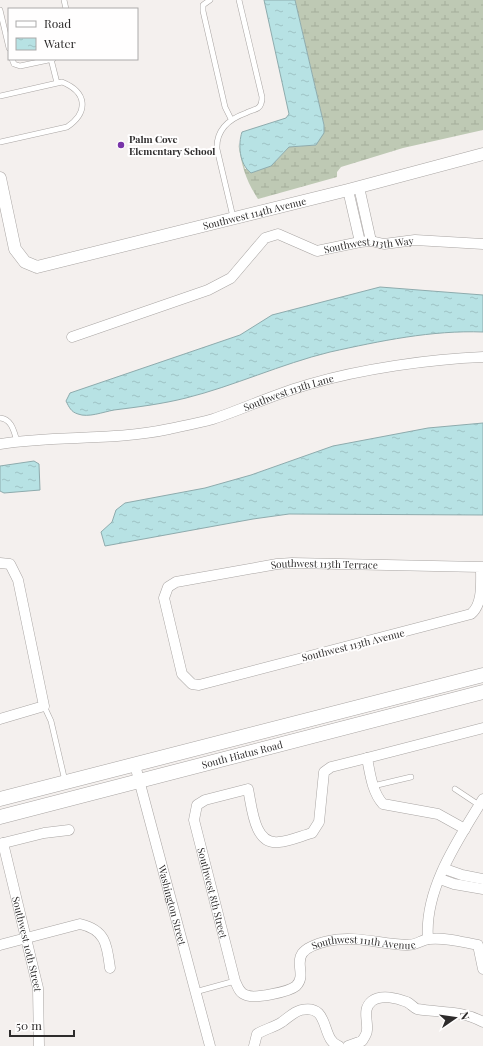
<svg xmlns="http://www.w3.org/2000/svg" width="483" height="1046" font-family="'Playfair Display',serif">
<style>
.wetland{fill:url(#wetland-marsh)}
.water{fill:url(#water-ripples);stroke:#8eabad}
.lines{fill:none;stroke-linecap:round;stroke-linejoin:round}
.service-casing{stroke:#a9a5a3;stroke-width:6}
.minor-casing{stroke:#a9a5a3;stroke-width:11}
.tertiary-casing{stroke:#a9a5a3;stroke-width:13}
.secondary-casing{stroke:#a9a5a3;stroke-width:15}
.service{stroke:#fff;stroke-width:5}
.minor{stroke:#fff;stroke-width:10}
.tertiary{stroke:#fff;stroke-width:12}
.secondary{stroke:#fff;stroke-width:14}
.poi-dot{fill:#7935a9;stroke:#fffefe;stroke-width:1.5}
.labels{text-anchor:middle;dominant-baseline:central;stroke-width:4;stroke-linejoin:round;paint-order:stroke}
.poi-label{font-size:10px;font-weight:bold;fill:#2e2c2c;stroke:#fffefe;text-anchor:start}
.street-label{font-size:10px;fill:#2e2c2c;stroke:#fffefe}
</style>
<defs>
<pattern id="wetland-marsh" width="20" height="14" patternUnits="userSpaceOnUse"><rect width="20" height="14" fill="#bec9b4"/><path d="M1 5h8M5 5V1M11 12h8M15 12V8" fill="none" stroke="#a4ad9b"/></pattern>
<pattern id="water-ripples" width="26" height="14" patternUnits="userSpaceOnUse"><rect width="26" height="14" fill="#b7e2e4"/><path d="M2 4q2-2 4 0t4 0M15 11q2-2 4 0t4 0" fill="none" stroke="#9ec2c4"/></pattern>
</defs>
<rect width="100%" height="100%" fill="#f4f0ee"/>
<!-- wetland -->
<path class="wetland" d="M295,0H483V130L403,148L341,167L337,172V177L258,199C245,179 242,166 238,143L245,169L271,166L289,147L316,145L324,125Z"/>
<!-- water -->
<path class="water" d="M264,0H295L324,125V133L316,145L289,147L271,166L251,173C239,164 238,144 242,132L286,118L289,114Z
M380,287L483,295V332C432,330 380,341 330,352C281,364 234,386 186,398C162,404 138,407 114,410C103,412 88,418 78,414C71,412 69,407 66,401L70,393L240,335L272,315Z
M483,423V515L289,514L253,519L105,546L101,532L112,522L116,510L125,503L205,488L251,475L333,446L428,428Z
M34,461L39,464L40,490L4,493L0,491V466Z"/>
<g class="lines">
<defs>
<path id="service" d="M64,0L66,9
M210,0L203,5V11L225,107L231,119
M0,10L9,48
M12,59L14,64L20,66L53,59
M51,59L57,83
M0,96L62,82C87,92 89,112 67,127L0,142
M233,217L217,149C216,129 229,119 246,113C249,111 255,110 258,108C261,106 262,101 262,97L239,0
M0,418C12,419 14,432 17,441
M44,706L51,721L65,781
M373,786L411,777
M455,789L479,805
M195,992L235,981"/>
<g id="minor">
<path d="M359,187L371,241"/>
<path d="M348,190L360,242"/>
<path id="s1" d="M72,337L208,290L231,278L265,238L278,234L317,251L360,242L371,241L384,244L415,240L483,244"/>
<path id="s2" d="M0,444C56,435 113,441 169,429C183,426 199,423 213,419C246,408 277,393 310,384C361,369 430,359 483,357"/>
<path d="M0,563L10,564L18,580L44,706L0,719"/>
<path id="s3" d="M481,567C481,583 483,604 471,614L199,685L192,684L182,674L164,598L168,587L176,582L277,564L292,563L481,567H483"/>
<path d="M367,758L483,728"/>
<path id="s4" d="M135,765L210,1046"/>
<path id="s5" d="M465,829L438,814L383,804C372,792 370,773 367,758L331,767L324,772L319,822L312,833C301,836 290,841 279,842C254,846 252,807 248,789L205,800L197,805L194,820L235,981C238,987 239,993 246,995C254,999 289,992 296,986C311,971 280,952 328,941C354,935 380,944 406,945C415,946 421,940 429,939C445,937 462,942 478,945L483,969"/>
<path id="s6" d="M3,843L38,988L39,1046"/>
<path d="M0,844L44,833L69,830"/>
<path d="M445,869L462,875L483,879"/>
<path d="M440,879L454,884L483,889"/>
<path d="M428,939C424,889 458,840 483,799"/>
<path d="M0,945L80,924C106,930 107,945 110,968"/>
<path d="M254,1046L257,1034C265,1029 275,1027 282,1022C288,1018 293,1012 301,1010C331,1003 320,1040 339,1046"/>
<path d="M348,1046L362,1041C364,1038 367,1034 367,1030C368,1020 362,1009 372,1001C381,994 397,998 407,1002C411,1004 414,1008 417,1009C441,1013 462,1010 483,1022"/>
</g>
<g id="tertiary">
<path id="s7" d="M0,178L15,249L25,262L37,267L348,190L483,154"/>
</g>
<g id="secondary">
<path d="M0,799L483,675"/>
<path id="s8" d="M0,817L483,692"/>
</g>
</defs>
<!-- service casing -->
<use href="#service" class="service-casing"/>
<!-- minor casing -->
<use href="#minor" class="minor-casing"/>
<!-- tertiary casing -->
<use href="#tertiary" class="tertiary-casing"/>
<!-- secondary casing -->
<use href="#secondary" class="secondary-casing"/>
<!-- service -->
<use href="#service" class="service"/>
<!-- minor -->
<use href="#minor" class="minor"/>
<!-- tertiary -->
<use href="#tertiary" class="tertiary"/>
<!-- secondary -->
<use href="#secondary" class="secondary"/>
</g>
<!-- markers -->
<circle class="poi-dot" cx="121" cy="145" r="4"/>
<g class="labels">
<!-- poi labels -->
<g class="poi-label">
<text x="129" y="139">Palm Cove<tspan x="129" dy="12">Elementary School</tspan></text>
</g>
<!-- street labels -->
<g class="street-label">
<text stroke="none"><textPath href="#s7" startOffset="326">Southwest 114th Avenue</textPath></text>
<text stroke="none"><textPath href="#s1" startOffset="331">Southwest 113th Way</textPath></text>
<text stroke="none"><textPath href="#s2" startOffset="295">Southwest 113th Lane</textPath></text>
<text stroke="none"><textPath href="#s3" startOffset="601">Southwest 113th Terrace</textPath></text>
<text transform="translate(353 645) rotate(-14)">Southwest 113th Avenue</text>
<text stroke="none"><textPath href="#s8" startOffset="250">South Hiatus Road</textPath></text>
<text stroke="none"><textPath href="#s5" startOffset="492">Southwest 8th Street</textPath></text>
<text stroke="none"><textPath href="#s4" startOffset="145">Washington Street</textPath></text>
<text stroke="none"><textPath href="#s6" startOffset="104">Southwest 10th Street</textPath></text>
<text stroke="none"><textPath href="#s5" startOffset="752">Southwest 111th Avenue</textPath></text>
</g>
</g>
<!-- legend -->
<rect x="8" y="8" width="130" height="52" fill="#fffefe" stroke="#abaaaa"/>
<rect x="16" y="21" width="20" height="6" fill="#ffffff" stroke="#abaaaa"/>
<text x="44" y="28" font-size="12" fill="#2e2c2c">Road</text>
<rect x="16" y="38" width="20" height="12" fill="url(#water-ripples)" stroke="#abaaaa"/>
<text x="44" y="48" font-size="12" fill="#2e2c2c">Water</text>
<!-- north arrow -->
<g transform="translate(455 1018) rotate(77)" stroke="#fffefe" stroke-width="3" paint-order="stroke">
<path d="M0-3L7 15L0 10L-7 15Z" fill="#2e2c2c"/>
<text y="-6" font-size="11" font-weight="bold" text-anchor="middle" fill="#2e2c2c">N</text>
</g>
<!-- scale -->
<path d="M10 1030v6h64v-6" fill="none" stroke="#2e2c2c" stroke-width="2"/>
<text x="16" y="1030" font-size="12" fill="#2e2c2c" stroke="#fffefe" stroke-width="3" paint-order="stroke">50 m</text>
</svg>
